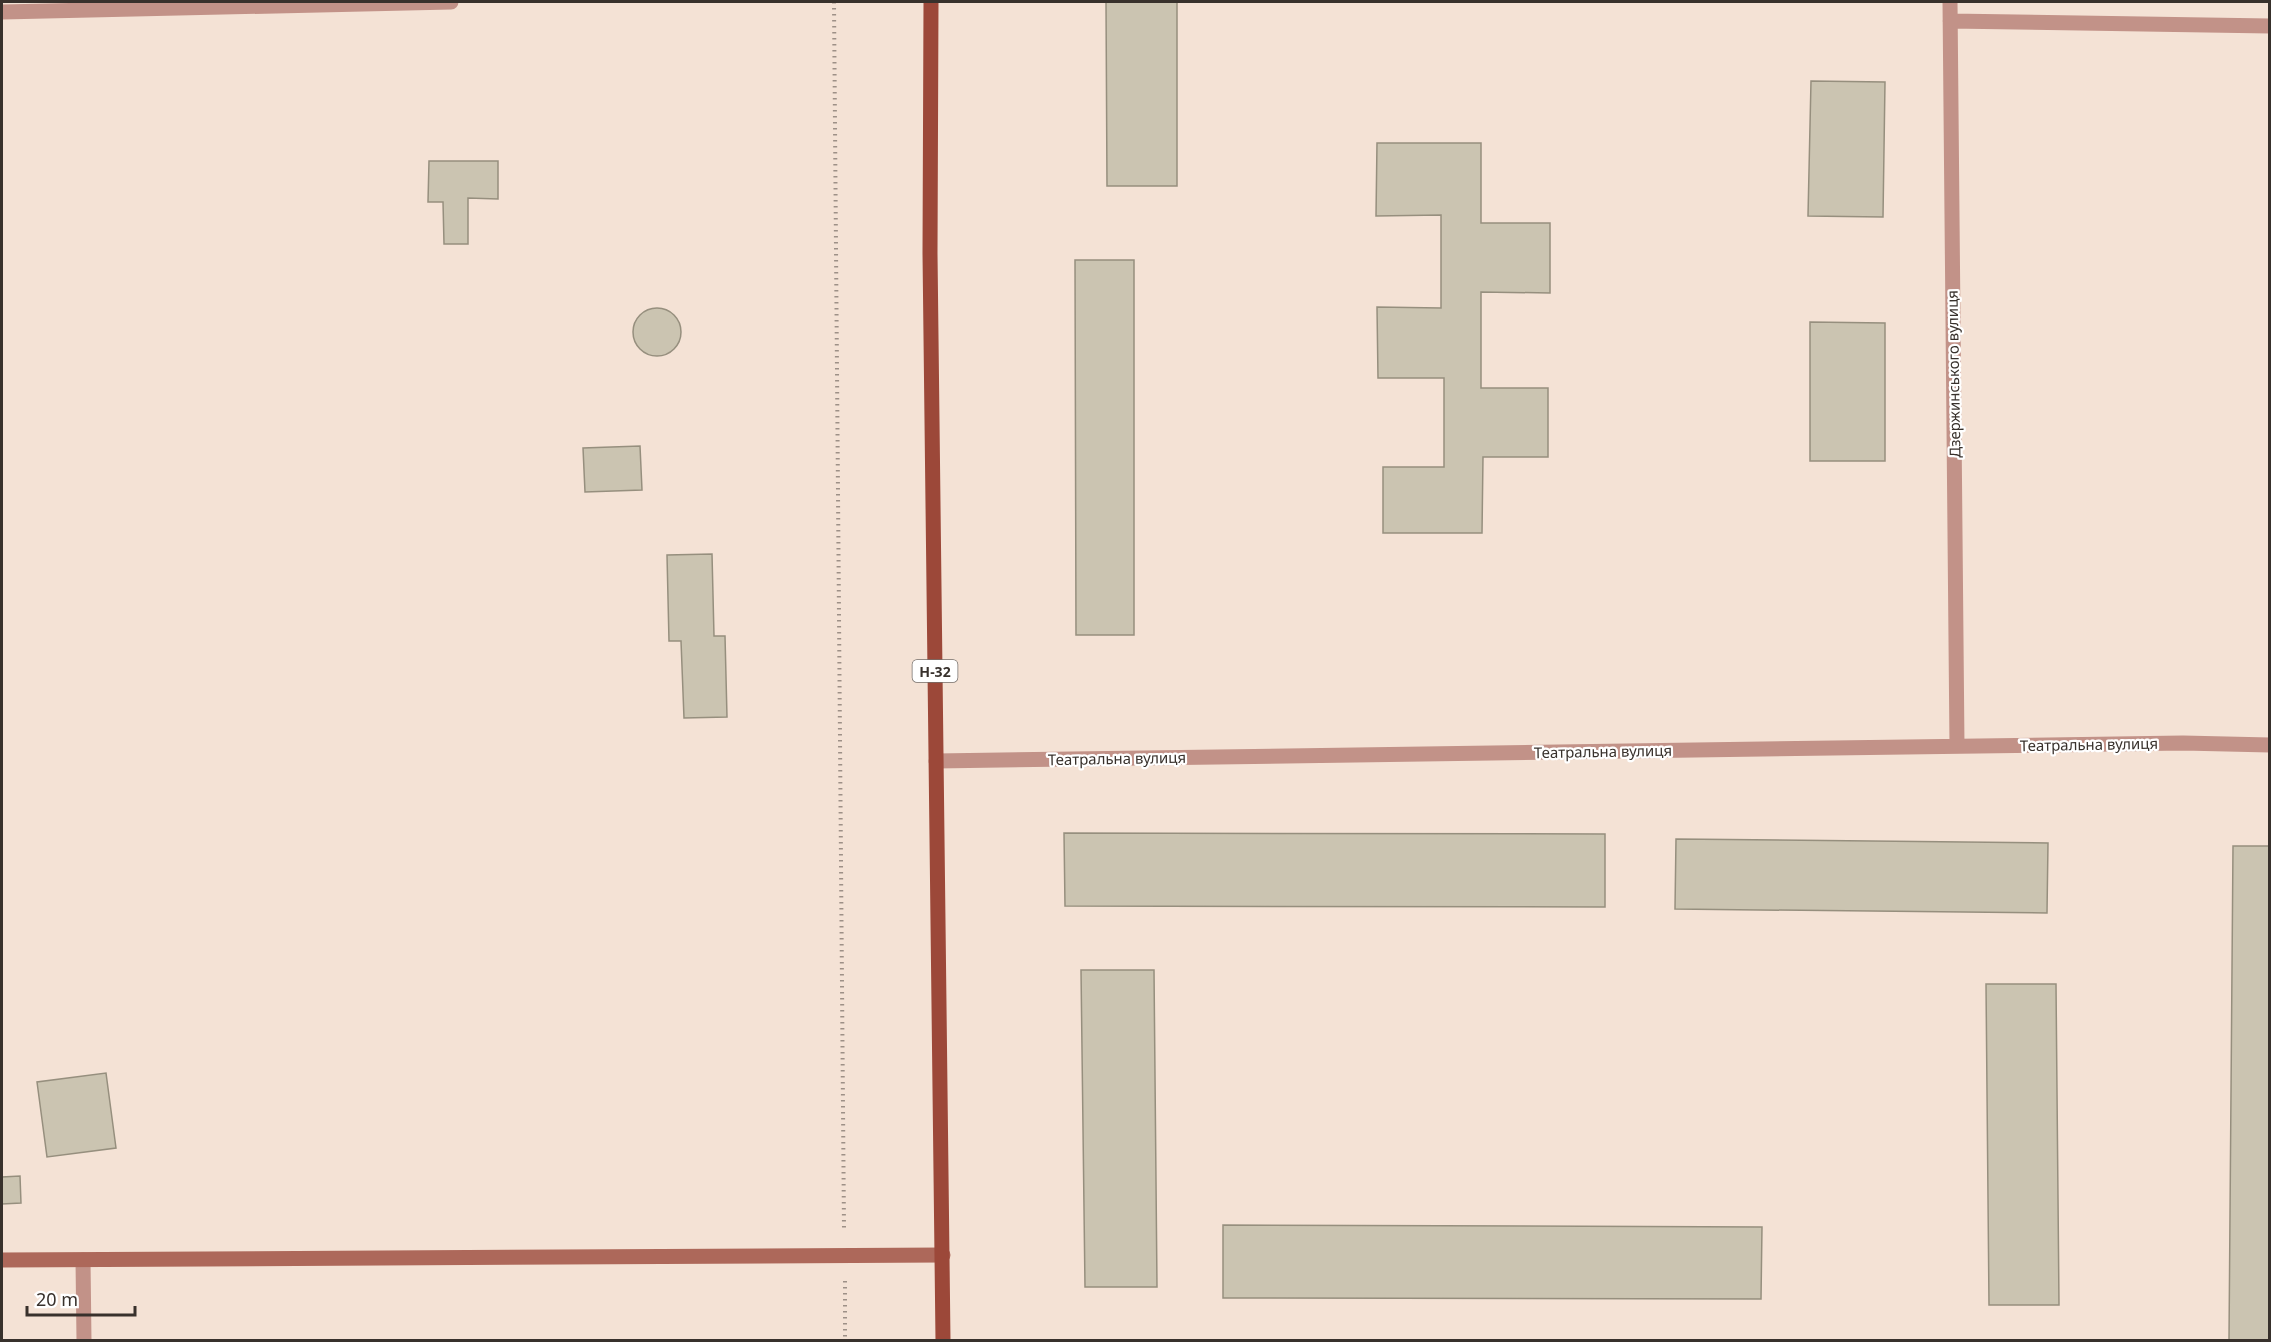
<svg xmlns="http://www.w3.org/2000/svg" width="2271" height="1342" font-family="'Noto Sans',sans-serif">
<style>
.building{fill:#cbc4b1;stroke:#968f7e;stroke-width:1.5}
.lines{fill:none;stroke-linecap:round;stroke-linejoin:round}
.path{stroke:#9d9087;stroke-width:4;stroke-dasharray:1.5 4.5;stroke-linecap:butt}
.street{stroke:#c29288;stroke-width:15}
.secondary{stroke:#ad685a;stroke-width:15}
.primary{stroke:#9c4839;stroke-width:15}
.labels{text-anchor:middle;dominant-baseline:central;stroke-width:4.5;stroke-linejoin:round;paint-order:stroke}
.shield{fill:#fff;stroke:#746f6b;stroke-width:1.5}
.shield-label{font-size:14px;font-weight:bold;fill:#38312c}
.street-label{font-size:15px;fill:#38312c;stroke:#fff}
</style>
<rect width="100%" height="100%" fill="#f4e2d5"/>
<!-- building -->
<path class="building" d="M1106,2H1177V186H1107Z
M1811,81L1885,82L1883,217L1808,216Z
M1377,143H1481V223H1550V293L1481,292V388H1548V457H1483L1482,533H1383V467H1444V378H1378L1377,307L1441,308V215L1376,216Z
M429,161H498V199L468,198V244H444L443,202H428Z
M1075,260H1134V635H1076Z
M633 332a24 24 0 1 1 48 0a24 24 0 1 1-48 0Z
M1810,322L1885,323V461H1810Z
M640,446L642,490L585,492L583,448Z
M712,554L714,636H725L727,717L684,718L681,641H669L667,555Z
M1064,833L1605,834V907L1065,906Z
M1676,839L2048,843L2047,913L1675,909Z
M2233,846H2270V1340H2229Z
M1081,970H1154L1157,1287H1085Z
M1986,984H2056L2059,1305H1989Z
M106,1073L116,1148L47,1157L37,1082Z
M20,1176L21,1203L2,1204V1177Z
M1223,1225L1762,1227L1761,1299L1223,1298Z"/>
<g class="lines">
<!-- path -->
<path class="path" d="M834,2L844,1229
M845,1281V1340"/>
<!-- street -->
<path class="street" d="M1950,2L1957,746
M2,12L451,2
M1950,21L2270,26
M936,761L2183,743L2270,745
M83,1260L84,1340"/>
<!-- secondary -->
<path class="secondary" d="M2,1260L943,1255"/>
<!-- primary -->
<path class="primary" d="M931,2L930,253L943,1340"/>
</g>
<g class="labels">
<!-- shield labels -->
<rect class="shield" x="912.5" y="660" width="45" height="22" rx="4.5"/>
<g class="shield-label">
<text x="935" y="671">Н-32</text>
</g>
<!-- street labels -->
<g class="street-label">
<text transform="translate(1953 374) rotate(-91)">Дзержинського вулиця</text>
<text transform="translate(2089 744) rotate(-1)">Театральна вулиця</text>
<text transform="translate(1603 751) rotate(-1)">Театральна вулиця</text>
<text transform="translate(1117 758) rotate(-1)">Театральна вулиця</text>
</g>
</g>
<!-- border -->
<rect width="2271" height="1342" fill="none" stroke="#38312c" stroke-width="6"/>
<!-- scale -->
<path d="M27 1306v9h108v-9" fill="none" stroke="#38312c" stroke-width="3"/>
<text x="36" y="1306" font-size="18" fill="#38312c" stroke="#ffffff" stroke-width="4.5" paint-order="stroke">20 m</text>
</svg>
